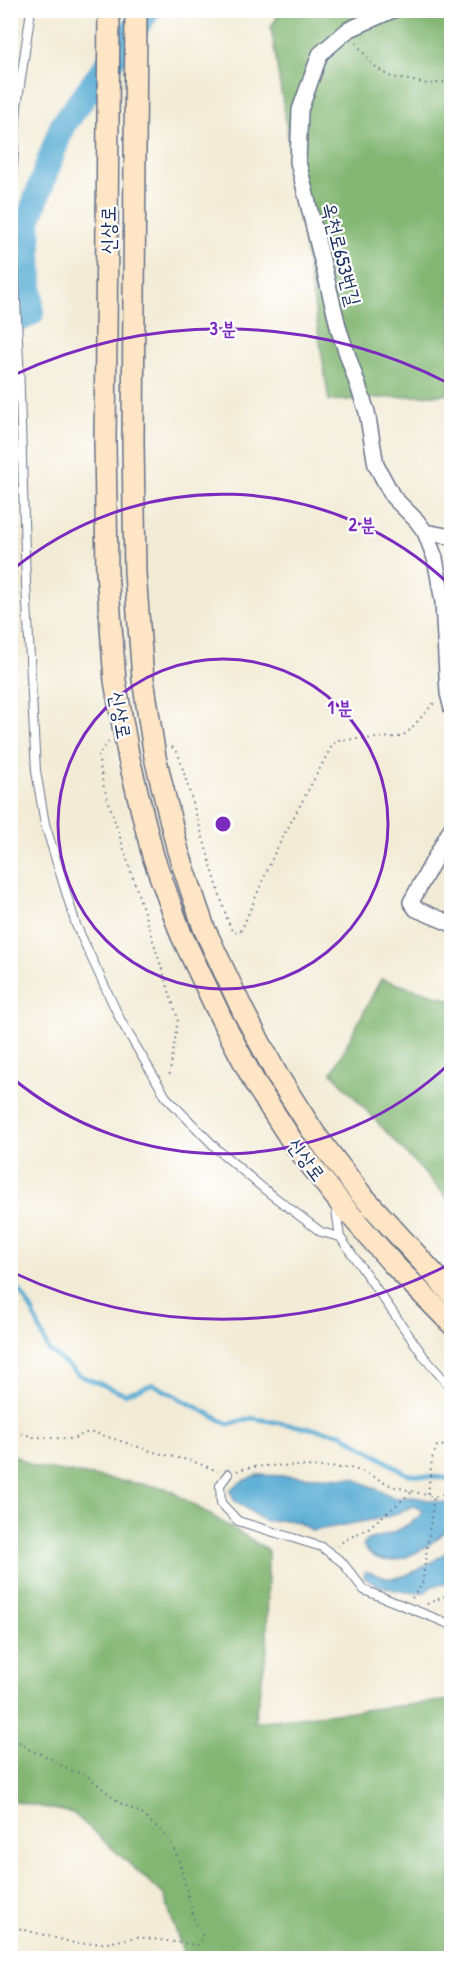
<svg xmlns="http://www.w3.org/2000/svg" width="462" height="1969" font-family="'Patrick Hand','Poor Story',sans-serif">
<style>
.forest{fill:#82b672;stroke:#4e7268;stroke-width:1.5}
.water{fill:#57abd3;stroke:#396d98;stroke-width:1.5}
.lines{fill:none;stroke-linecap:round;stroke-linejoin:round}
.stream{stroke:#57abd3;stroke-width:4.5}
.river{stroke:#57abd3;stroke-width:26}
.lane-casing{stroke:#667188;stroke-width:10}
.street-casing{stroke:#667188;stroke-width:18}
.secondary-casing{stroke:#667188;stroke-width:24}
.path{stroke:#667188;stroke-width:2;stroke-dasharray:1.5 4.5;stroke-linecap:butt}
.lane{stroke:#fff;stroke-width:8}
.street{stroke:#fff;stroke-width:15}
.secondary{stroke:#fee5c5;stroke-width:21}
.ring{fill:none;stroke:#7b2cbf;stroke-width:3}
.labels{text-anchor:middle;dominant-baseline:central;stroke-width:4.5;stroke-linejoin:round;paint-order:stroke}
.street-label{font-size:20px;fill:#1b2f5e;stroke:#fff}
.centre{fill:#7b2cbf;stroke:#fff;stroke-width:3}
.ring-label{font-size:18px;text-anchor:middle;font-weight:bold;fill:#7b2cbf;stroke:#fff;stroke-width:4.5;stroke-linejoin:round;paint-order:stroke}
</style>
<rect width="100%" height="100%" fill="#fff"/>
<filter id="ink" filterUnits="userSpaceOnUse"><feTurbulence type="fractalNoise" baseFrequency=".0167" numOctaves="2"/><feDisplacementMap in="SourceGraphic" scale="12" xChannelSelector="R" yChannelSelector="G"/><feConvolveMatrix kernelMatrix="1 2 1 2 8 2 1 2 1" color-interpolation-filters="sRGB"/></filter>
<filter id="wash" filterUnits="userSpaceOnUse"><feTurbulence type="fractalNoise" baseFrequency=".008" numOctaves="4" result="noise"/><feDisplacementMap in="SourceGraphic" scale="24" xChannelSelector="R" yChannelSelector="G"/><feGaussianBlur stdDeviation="1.35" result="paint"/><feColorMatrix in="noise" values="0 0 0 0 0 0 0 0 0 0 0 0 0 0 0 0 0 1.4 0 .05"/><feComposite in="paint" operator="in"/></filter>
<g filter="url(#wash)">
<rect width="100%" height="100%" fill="#f2ebd6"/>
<!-- forest -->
<path class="forest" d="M281,11H451V394L329,401L271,27Z
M381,979L451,1000V1202L332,1073Z
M10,1453L35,1467L166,1488L268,1550L267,1650L254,1722L451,1700V1958H185L164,1895L73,1813L11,1801Z"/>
<!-- water -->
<path class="water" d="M256,1475L353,1478L395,1498L413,1497L451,1504V1526C430,1547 385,1580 363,1545C369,1537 377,1538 386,1535C395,1532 420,1520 423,1511L414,1506L387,1517L312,1531L297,1522L286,1520L264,1521L234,1500L230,1490L241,1482Z
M451,1548V1582C446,1585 438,1584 433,1586C431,1587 427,1591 425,1592C411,1595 374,1587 364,1577L365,1572C374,1571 378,1577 387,1578C406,1581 438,1559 451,1548Z"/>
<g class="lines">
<!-- stream -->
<path class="stream" d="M10,1275L34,1314L48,1350L81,1376L125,1394L153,1384L228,1424L252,1418L342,1434L407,1474L452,1479"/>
<!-- river -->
<path class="river" d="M10,324L31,313L28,222L62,126L148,10"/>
</g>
</g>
<g filter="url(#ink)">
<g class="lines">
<defs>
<path id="lane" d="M31,10L17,106L11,197L19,361L26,584L36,771L45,824L76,925L121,1021L166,1097L218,1150L264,1189L321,1232L340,1237
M335,1204L340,1237L425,1358L452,1389
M228,1474L220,1485L221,1503L238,1521L322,1547L342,1562L364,1590L452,1625"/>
<path id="street" d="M393,10L348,30L320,54L300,110L298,162L339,330L367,412L376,465L393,497L417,521L425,532L435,558L443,602L448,693L452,709
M425,532L452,537
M452,827L411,902L416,909L452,924"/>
<path id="secondary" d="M109,10L105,442L107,572L115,681L129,759L153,856L181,934L221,1018L256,1085L292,1141L341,1204L393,1264L452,1324
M136,10L133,442L135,573L143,679L155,757L178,851L204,928L243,1011L277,1075L314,1133L360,1193L452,1294"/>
</defs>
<!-- lane casing -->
<use href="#lane" class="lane-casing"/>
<!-- street casing -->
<use href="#street" class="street-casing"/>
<!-- secondary casing -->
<use href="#secondary" class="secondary-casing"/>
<!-- path -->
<path class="path" d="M356,43L373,65L388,76L428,84L452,81
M109,742L98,755L103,784L178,1019L169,1079
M172,747L178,753L227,919L232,931L238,933L242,929L275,852L333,744L337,740L399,737L407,733L435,702
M10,1430L34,1437L73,1439L85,1433H96L157,1453L192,1461L218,1471
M237,1471C258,1461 324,1468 350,1468L364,1472L392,1486L434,1497L441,1495L452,1496
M428,1494L432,1459L437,1446L452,1445
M337,1546L345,1540L367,1529L412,1492
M412,1598L422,1585L434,1497
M427,1604L452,1593
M10,1734L28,1749L50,1758L67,1769L86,1775L120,1803L139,1812L157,1827L170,1841L179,1861L195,1922L203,1936L197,1945L138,1937L107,1943L78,1944L10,1926"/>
<!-- lane -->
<use href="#lane" class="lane"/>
<!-- street -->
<use href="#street" class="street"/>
<!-- secondary -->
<use href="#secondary" class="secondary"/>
</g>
</g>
<!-- distance rings -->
<g class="ring">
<circle cx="223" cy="824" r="165"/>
<path d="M450 1063A330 330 0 0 1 11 1077M11 571A330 330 0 0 1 450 585"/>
<path d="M448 1265A495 495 0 0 1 14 1273M14 375A495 495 0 0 1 448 383"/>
</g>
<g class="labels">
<!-- street labels -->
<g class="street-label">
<text transform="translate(107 230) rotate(-90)">신상로</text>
<text transform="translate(342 254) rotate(76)">옥천로653번길</text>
<text transform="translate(121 715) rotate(80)">신상로</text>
<text transform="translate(307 1159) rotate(53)">신상로</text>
</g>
</g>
<circle cx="223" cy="824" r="9" class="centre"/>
<g class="ring-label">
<text x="223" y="335">3 분</text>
<text x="362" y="531">2 분</text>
<text x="340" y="714">1 분</text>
</g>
<!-- margin -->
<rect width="462" height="1969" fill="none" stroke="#fff" stroke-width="36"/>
</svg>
